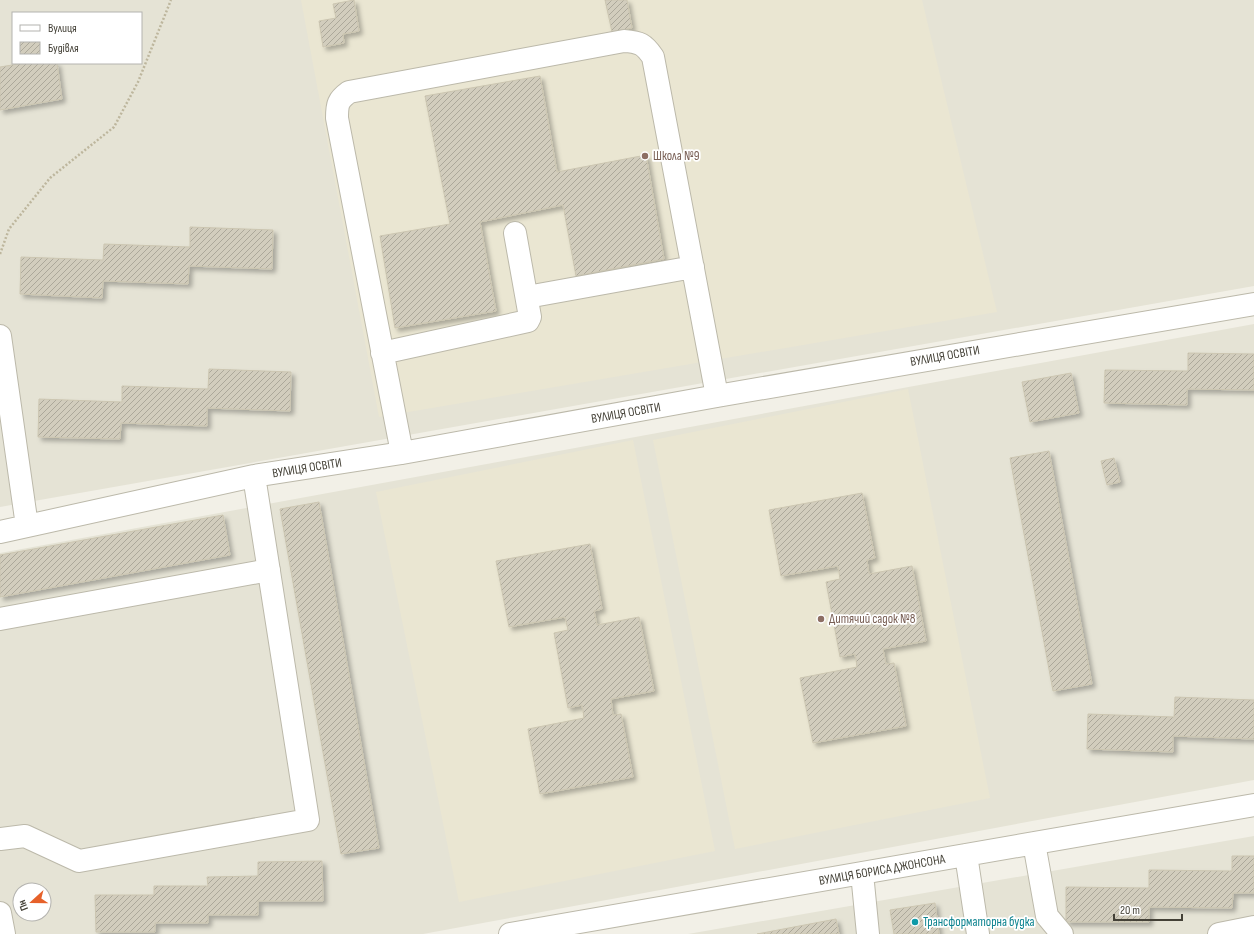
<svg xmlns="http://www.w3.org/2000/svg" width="1254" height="934" font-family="'Sofia Sans Condensed',sans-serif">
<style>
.residential{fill:#e5e3d5;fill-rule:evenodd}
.education{fill:#eae6d2}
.building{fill:url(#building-hatch);stroke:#ccc6b1;filter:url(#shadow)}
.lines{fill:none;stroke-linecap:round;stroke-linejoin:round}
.minor-casing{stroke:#bcb9aa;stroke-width:24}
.path{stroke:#bdb69d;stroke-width:2.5;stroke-dasharray:2 2;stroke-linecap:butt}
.minor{stroke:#fff;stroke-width:22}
.education-dot{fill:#8d6e63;stroke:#fff;stroke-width:1.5}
.culture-dot{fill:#0f9aa8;stroke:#fff;stroke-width:1.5}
.labels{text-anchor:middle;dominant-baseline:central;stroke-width:3.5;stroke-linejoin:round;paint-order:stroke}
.education-label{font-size:13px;fill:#785e54;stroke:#fff;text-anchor:start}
.street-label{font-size:13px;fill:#444137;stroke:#fff}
.culture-label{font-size:13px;fill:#0d838f;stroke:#fff;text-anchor:start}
</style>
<defs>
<pattern id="building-hatch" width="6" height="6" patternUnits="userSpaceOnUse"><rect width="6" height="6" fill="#d2cdbd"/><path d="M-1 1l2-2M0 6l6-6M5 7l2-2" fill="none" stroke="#aca89a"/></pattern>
<filter id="shadow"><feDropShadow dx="3.5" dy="3.5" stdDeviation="2" flood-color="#0004"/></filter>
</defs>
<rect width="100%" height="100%" fill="#f2f0e7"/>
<!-- residential -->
<path class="residential" d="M0,0H1254V286L0,507ZM13,13H141V63H13Z
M1254,324V780L423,934H0V553ZM20,890H44V914H20Z
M1254,836V934H688Z"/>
<!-- education -->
<path class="education" d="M301,0H922L997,312L379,417Z
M908,389L990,798L735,849L653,440Z
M633,440L715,851L459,902L376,492Z"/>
<!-- building -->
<path class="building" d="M354,0L359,31L343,34L344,43L323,47L319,21L336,18L333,4Z
M605,0H627L632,28L612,32Z
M24,63H57L62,99L0,110V67Z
M540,76L557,172L646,155L664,259L576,276L563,205L480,222L496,311L395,328L380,236L450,224L425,96Z
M190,227L273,230L272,269L189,266L188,284L103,281L102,298L20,294L21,257L103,260L104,244L190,247Z
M1188,353L1254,354V390L1187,389V405L1104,403L1105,370L1188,371Z
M209,369L291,372L290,411L207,408V426L121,423L120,439L38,437L39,399L122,402V386L208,389Z
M1071,373L1079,413L1030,422L1022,382Z
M1049,451L1092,684L1053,691L1010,458Z
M1114,458L1120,482L1107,485L1101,461Z
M862,493L875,558L867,560L869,574L912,566L926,641L883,649L886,664L894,663L906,726L813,743L800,678L857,667L855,654L840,657L826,582L840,579L838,566L781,576L769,510Z
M319,502L379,848L341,854L280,509Z
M223,515L230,555L0,597V555Z
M590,544L602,609L594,611L597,625L639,617L654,691L611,699L613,715L621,714L633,777L540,794L528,729L584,718L582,705L568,708L554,633L568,630L565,617L509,627L496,561Z
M1175,697L1254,700V739L1173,736V752L1087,749L1088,714L1174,717Z
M1232,856H1254V893H1233L1232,908L1149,907V922H1066V887L1149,888V870L1232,871Z
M322,861L323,901H258V915H208V923H155V932H96L95,895H154V886H208L207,877L258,876V862Z
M935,903L939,934H894L890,910Z
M836,919L839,934H757Z"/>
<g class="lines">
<defs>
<path id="minor" d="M527,297L693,267
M0,336L27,526
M382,353L528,321L530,317L515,233
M402,453L337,118C337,104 338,100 349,92L624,41C640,42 644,44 653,57L717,396
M0,532L254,476L402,453L717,396L1254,304
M0,619L269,570
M0,839L25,836L79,861L308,820L254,476
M1034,843L1047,916L1062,934
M966,855L978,934
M862,873L868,934
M0,913L4,934
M510,934L1254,805
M1219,934L1254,927"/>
</defs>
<!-- minor casing -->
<use href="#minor" class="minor-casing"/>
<!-- path -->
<path class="path" d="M0,254L9,229L50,178L114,127L138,82L171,0"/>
<!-- minor -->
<use href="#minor" class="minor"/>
</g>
<!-- markers -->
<g class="education-dot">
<circle cx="645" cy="156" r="4"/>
<circle cx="821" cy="619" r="4"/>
</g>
<circle class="culture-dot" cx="915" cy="922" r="4"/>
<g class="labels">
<!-- education labels -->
<g class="education-label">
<text x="653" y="156">Школа №9</text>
<text x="829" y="619">Дитячий садок №8</text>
</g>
<!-- street labels -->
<g class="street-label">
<text transform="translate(945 356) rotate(-10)">ВУЛИЦЯ ОСВІТИ</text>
<text transform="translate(626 413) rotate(-10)">ВУЛИЦЯ ОСВІТИ</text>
<text transform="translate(307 468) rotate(-9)">ВУЛИЦЯ ОСВІТИ</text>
<text transform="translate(882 870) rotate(-10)">ВУЛИЦЯ БОРИСА ДЖОНСОНА</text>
</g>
<!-- culture labels -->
<g class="culture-label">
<text x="923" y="922">Трансформаторна будка</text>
</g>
</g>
<!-- legend -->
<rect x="12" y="12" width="130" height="52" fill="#ffffff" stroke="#b4b3af"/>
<rect x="20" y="25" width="20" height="6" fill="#ffffff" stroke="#b4b3af"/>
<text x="48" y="32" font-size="12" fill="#444137">Вулиця</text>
<rect x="20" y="42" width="20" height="12" fill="url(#building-hatch)" stroke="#b4b3af"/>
<text x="48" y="52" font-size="12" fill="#444137">Будівля</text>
<!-- north arrow -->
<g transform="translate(32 902) rotate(249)"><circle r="19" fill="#ffffff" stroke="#b4b3af"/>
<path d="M0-3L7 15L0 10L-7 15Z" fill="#e6612a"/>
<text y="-6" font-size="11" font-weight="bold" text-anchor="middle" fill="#444137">Пн</text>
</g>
<!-- scale -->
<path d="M1114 914v6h68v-6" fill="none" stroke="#444137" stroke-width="2"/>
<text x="1120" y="914" font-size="12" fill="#444137" stroke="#ffffff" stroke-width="3" paint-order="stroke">20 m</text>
</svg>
